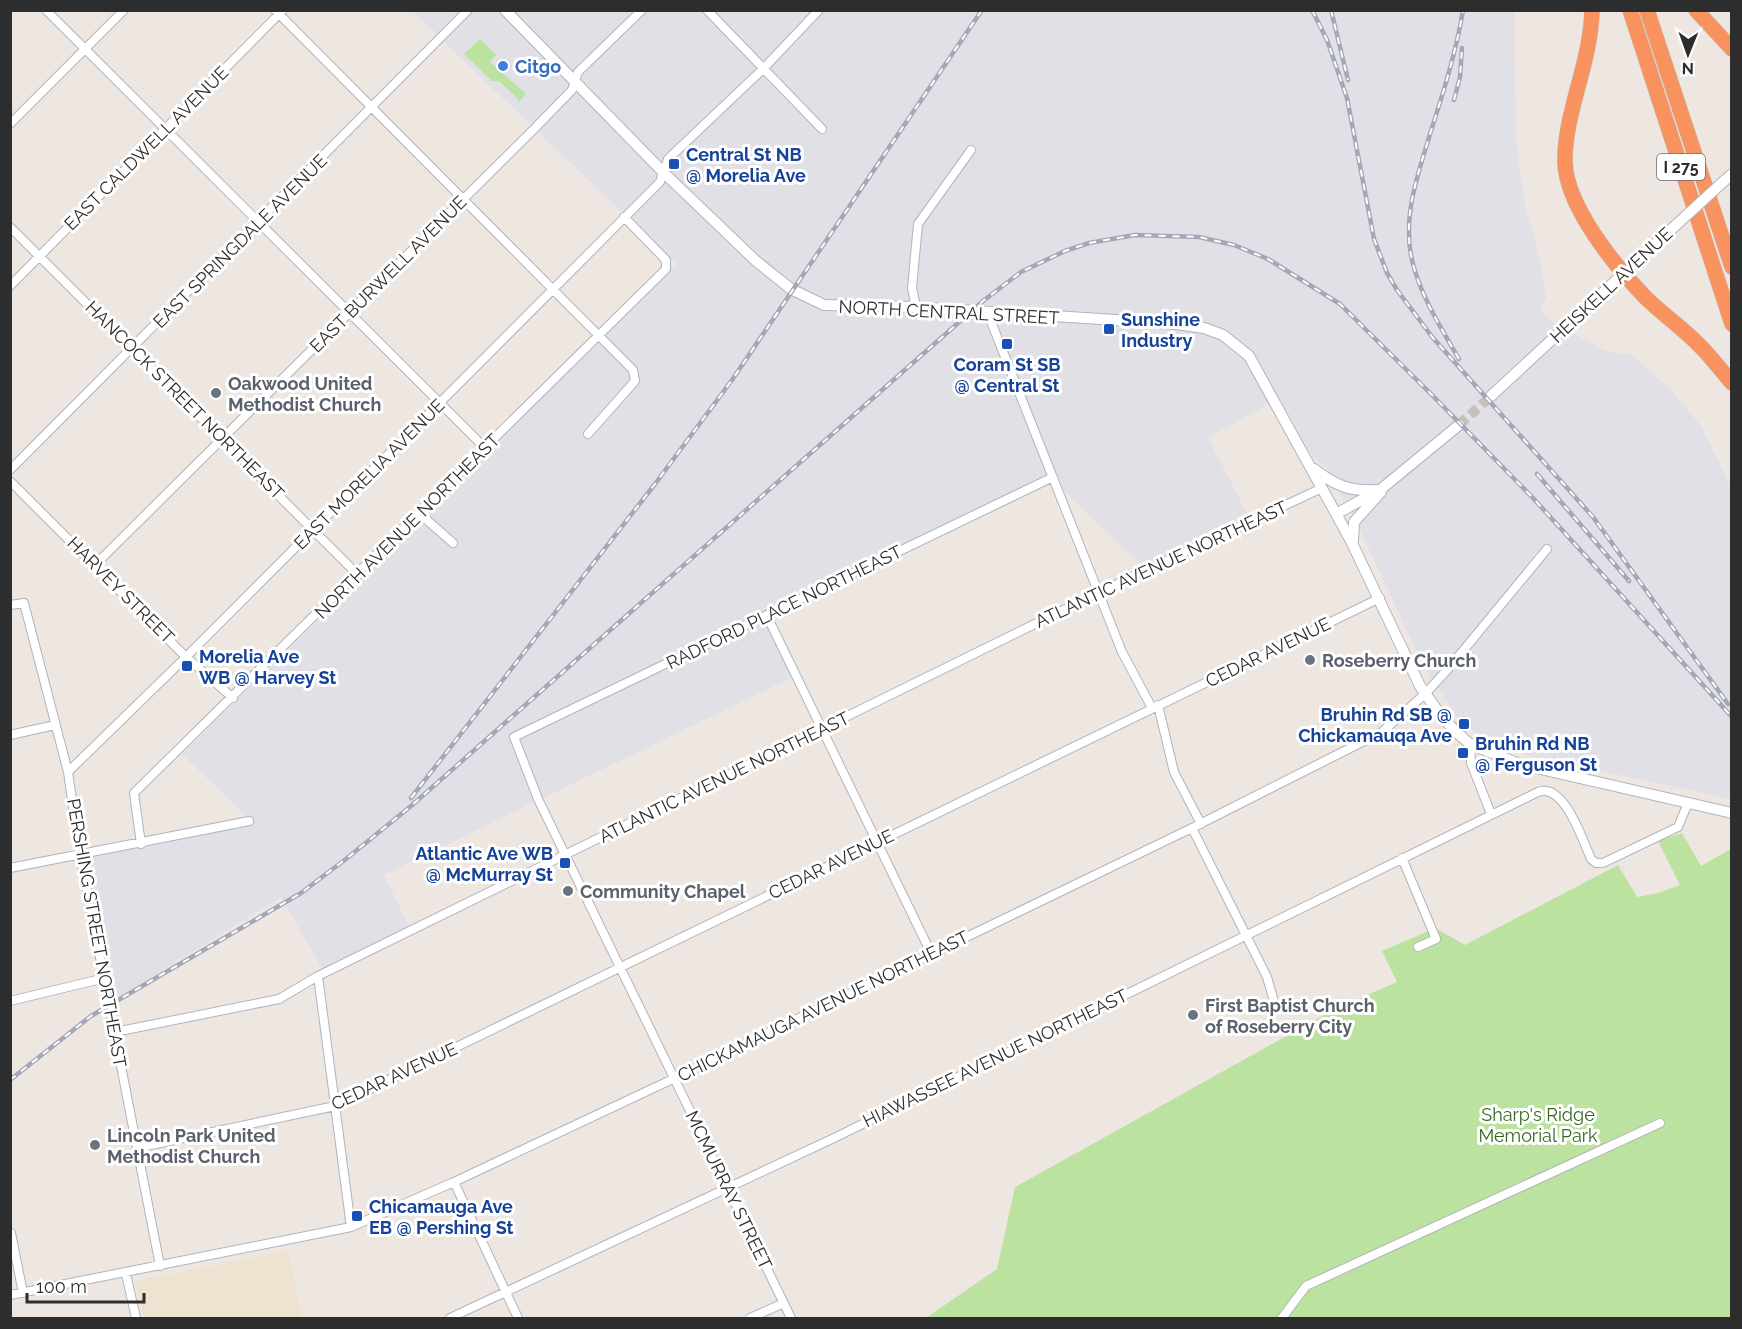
<svg xmlns="http://www.w3.org/2000/svg" width="1742" height="1329" font-family="Raleway,sans-serif">
<style>
.industrial{fill:#e1e0e7}
.education{fill:#eee2d1}
.green{fill:#bce29f}
.lines{fill:none;stroke-linecap:round;stroke-linejoin:round}
.secondary-tunnel{stroke:#c7c1bc;stroke-width:10;stroke-dasharray:10 5;stroke-linecap:butt}
.street-casing{stroke:#b0b4bc;stroke-width:10}
.secondary-casing{stroke:#b0b4bc;stroke-width:12}
.highway-casing{stroke:#c4c4c4;stroke-width:16}
.street{stroke:#fff;stroke-width:8}
.secondary{stroke:#fff;stroke-width:10}
.highway{stroke:#f89360;stroke-width:15}
.rail-casing{stroke:#a3a7b6;stroke-width:4.5}
.rail{stroke:#fff;stroke-width:2;stroke-dasharray:7;stroke-linecap:butt}
.secondary-bridge-casing{stroke:#b0b4bc;stroke-width:12;stroke-linecap:butt}
.secondary-bridge{stroke:#fff;stroke-width:10}
.shop-dot{fill:#3f7fe0;stroke:#fff;stroke-width:2}
.transit-dot{fill:#1a4fb4;stroke:#fff;stroke-width:2}
.worship-dot{fill:#6b7280;stroke:#fff;stroke-width:2}
.labels{text-anchor:middle;dominant-baseline:central;stroke-width:6;stroke-linejoin:round;paint-order:stroke}
.shield{fill:#fff;stroke:#6c6c6c;stroke-width:1.5}
.shield-label{font-size:16px;font-weight:bold;fill:#2d2d2d}
.shop-label{font-size:18px;font-weight:bold;fill:#366cbe;stroke:#fff;text-anchor:start}
.street-label{font-size:18px;fill:#2d2d2d;stroke:#fff}
.transit-label{font-size:18px;font-weight:bold;fill:#164399;stroke:#fff;text-anchor:start}
.worship-label{font-size:18px;font-weight:bold;fill:#5b616d;stroke:#fff;text-anchor:start}
.park-label{font-size:18px;fill:#35691e;stroke:#fff}
</style>
<rect width="100%" height="100%" fill="#eee6e0"/>
<!-- industrial -->
<path class="industrial" d="M412,11H1514L1516,141L1525,207L1534,234L1544,280L1546,298L1540,309L1552,322L1606,351L1632,355L1672,391L1701,426L1731,487V799L1530,756L1484,740L1457,717L1423,665L1362,534L1326,467L1319,463L1307,448L1279,398L1208,438L1249,517L1144,568L1049,476L764,614L795,676L384,875L410,928L323,970L281,897L113,1001L86,857L253,823L182,754L676,264Z"/>
<!-- education -->
<path class="education" d="M288,1251L302,1318H144L136,1281Z"/>
<!-- green -->
<path class="green" d="M480,39L496,55L490,62L526,94L516,105L519,100L499,81H492L464,54Z
M1682,833L1701,866L1731,849V1318H926L997,1269L1015,1187L1335,1009L1397,982L1382,951L1435,928L1465,945L1618,865L1637,897L1659,893L1680,885L1658,841Z"/>
<g class="lines">
<!-- secondary-tunnel -->
<path class="secondary-tunnel" d="M1459,425L1491,396"/>
<defs>
<path id="street" d="M46,10L485,448
M275,10L633,370L635,381L588,434
M707,10L822,129
M10,124L124,10
M10,227L358,575
M10,286L282,11
M916,307L912,288L918,224L971,150
M988,314L1122,652L1152,708
M10,470L468,10
M10,481L186,657L233,698
M419,513L453,543
M95,565L534,129L572,90L578,72L642,10
M10,605L24,603L68,772L80,855L160,1266
M767,616L931,953
M1158,705L1174,772L1201,824
M10,735L55,725
M1470,744L1471,763L1491,814
M68,772L186,657L660,182L668,159L762,70L819,10
M1192,828L1267,977L1273,998
M141,844L134,793L666,269V260L624,217
M1402,858L1436,939L1418,947
M10,868L249,821
M318,976L351,1227
M10,1001L105,978
M115,1032L279,999L318,976L1100,592L1322,488
M137,1148L335,1106L1380,598
M454,1182L518,1318
M11,1233L23,1293
M126,1274L136,1318
M10,1295L351,1227L454,1182L675,1078L1192,828L1382,732L1425,694L1448,669L1547,549
M450,1318L834,1138L1538,792C1564,782 1583,841 1591,859L1596,863H1603L1678,827L1688,803
M750,1318L784,1303
M791,1318L538,799L514,737L1053,477
M1282,1318L1306,1286L1660,1123"/>
<path id="secondary" d="M505,10L663,172L756,261L791,289L824,305L916,307L1177,324L1204,328L1223,335L1249,356L1351,541L1420,686L1439,713L1455,731L1470,744L1519,764L1732,813
M1724,181L1732,174
M1491,396L1652,247
M1314,469C1334,485 1351,492 1376,490
M1336,514L1380,490L1459,425
M1353,541L1354,522L1381,492"/>
<path id="highway" d="M1592,10C1591,63 1564,114 1565,162C1566,206 1615,266 1645,297C1661,313 1680,326 1696,342C1709,354 1720,369 1732,383
M1630,10L1732,324
M1647,10L1732,267
M1696,10L1732,49"/>
</defs>
<!-- street casing -->
<use href="#street" class="street-casing"/>
<!-- secondary casing -->
<use href="#secondary" class="secondary-casing"/>
<!-- highway casing -->
<use href="#highway" class="highway-casing"/>
<!-- street -->
<use href="#street" class="street"/>
<!-- secondary -->
<use href="#secondary" class="secondary"/>
<!-- highway -->
<use href="#highway" class="highway"/>
<defs>
<path id="rail" d="M1312,10L1327,40L1347,98L1374,239L1387,273L1397,290L1433,338L1593,517L1728,704
M1331,10L1348,80
M1454,100L1460,77L1462,48
M1459,359C1441,328 1420,295 1412,260C1402,216 1418,175 1430,134C1443,93 1456,53 1463,10
M1537,474L1629,581
M411,798L655,484L732,380L982,10
M10,1080L91,1016L301,893L346,859L411,806L983,301L1021,272L1065,251L1089,243L1135,235L1199,237L1234,245L1268,259L1340,304L1432,395L1533,498L1732,717"/>
</defs>
<!-- rail casing -->
<use href="#rail" class="rail-casing"/>
<!-- rail -->
<use href="#rail" class="rail"/>
<defs>
<path id="secondary-bridge" d="M1652,247L1724,181"/>
</defs>
<!-- secondary-bridge casing -->
<use href="#secondary-bridge" class="secondary-bridge-casing"/>
<!-- secondary-bridge -->
<use href="#secondary-bridge" class="secondary-bridge"/>
</g>
<!-- markers -->
<circle class="shop-dot" cx="503" cy="66" r="6"/>
<g class="transit-dot">
<rect x="668" y="158" width="12" height="12" rx="3"/>
<rect x="1103" y="323" width="12" height="12" rx="3"/>
<rect x="1001" y="338" width="12" height="12" rx="3"/>
<rect x="181" y="660" width="12" height="12" rx="3"/>
<rect x="1458" y="718" width="12" height="12" rx="3"/>
<rect x="1457" y="747" width="12" height="12" rx="3"/>
<rect x="559" y="857" width="12" height="12" rx="3"/>
<rect x="351" y="1210" width="12" height="12" rx="3"/>
</g>
<g class="worship-dot">
<circle cx="216" cy="393" r="6"/>
<circle cx="1310" cy="660" r="6"/>
<circle cx="568" cy="891" r="6"/>
<circle cx="1193" cy="1015" r="6"/>
<circle cx="95" cy="1145" r="6"/>
</g>
<g class="labels">
<!-- shield labels -->
<rect class="shield" x="1657" y="154" width="48" height="26" rx="4.5"/>
<g class="shield-label">
<text x="1681" y="167">I 275</text>
</g>
<!-- shop labels -->
<g class="shop-label">
<text x="515" y="66">Citgo</text>
</g>
<!-- street labels -->
<g class="street-label">
<text transform="translate(146 148) rotate(-45)">EAST CALDWELL AVENUE</text>
<text transform="translate(240 241) rotate(-45)">EAST SPRINGDALE AVENUE</text>
<text transform="translate(388 274) rotate(-45)">EAST BURWELL AVENUE</text>
<text transform="translate(1611 285) rotate(-43)">HEISKELL AVENUE</text>
<text transform="translate(949 312) rotate(3)">NORTH CENTRAL STREET</text>
<text transform="translate(185 400) rotate(45)">HANCOCK STREET NORTHEAST</text>
<text transform="translate(369 474) rotate(-45)">EAST MORELIA AVENUE</text>
<text transform="translate(407 526) rotate(-45)">NORTH AVENUE NORTHEAST</text>
<text transform="translate(1161 564) rotate(-25)">ATLANTIC AVENUE NORTHEAST</text>
<text transform="translate(121 590) rotate(45)">HARVEY STREET</text>
<text transform="translate(784 607) rotate(-26)">RADFORD PLACE NORTHEAST</text>
<text transform="translate(1268 652) rotate(-26)">CEDAR AVENUE</text>
<text transform="translate(724 777) rotate(-26)">ATLANTIC AVENUE NORTHEAST</text>
<text transform="translate(831 864) rotate(-26)">CEDAR AVENUE</text>
<text transform="translate(97 933) rotate(80)">PERSHING STREET NORTHEAST</text>
<text transform="translate(823 1006) rotate(-26)">CHICKAMAUGA AVENUE NORTHEAST</text>
<text transform="translate(995 1058) rotate(-26)">HIAWASSEE AVENUE NORTHEAST</text>
<text transform="translate(394 1076) rotate(-25)">CEDAR AVENUE</text>
<text transform="translate(729 1190) rotate(64)">MCMURRAY STREET</text>
</g>
<!-- transit labels -->
<g class="transit-label">
<text x="686" y="154">Central St NB<tspan x="686" dy="21">@ Morelia Ave</tspan></text>
<text x="1121" y="319">Sunshine<tspan x="1121" dy="21">Industry</tspan></text>
<text x="1007" y="364" text-anchor="middle">Coram St SB<tspan x="1007" dy="21">@ Central St</tspan></text>
<text x="199" y="656">Morelia Ave<tspan x="199" dy="21">WB @ Harvey St</tspan></text>
<text x="1452" y="714" text-anchor="end">Bruhin Rd SB @<tspan x="1452" dy="21">Chickamauqa Ave</tspan></text>
<text x="1475" y="743">Bruhin Rd NB<tspan x="1475" dy="21">@ Ferguson St</tspan></text>
<text x="553" y="853" text-anchor="end">Atlantic Ave WB<tspan x="553" dy="21">@ McMurray St</tspan></text>
<text x="369" y="1206">Chicamauga Ave<tspan x="369" dy="21">EB @ Pershing St</tspan></text>
</g>
<!-- worship labels -->
<g class="worship-label">
<text x="228" y="383">Oakwood United<tspan x="228" dy="21">Methodist Church</tspan></text>
<text x="1322" y="660">Roseberry Church</text>
<text x="580" y="891">Community Chapel</text>
<text x="1205" y="1005">First Baptist Church<tspan x="1205" dy="21">of Roseberry City</tspan></text>
<text x="107" y="1135">Lincoln Park United<tspan x="107" dy="21">Methodist Church</tspan></text>
</g>
<!-- park labels -->
<g class="park-label">
<text x="1538" y="1114">Sharp's Ridge<tspan x="1538" dy="21">Memorial Park</tspan></text>
</g>
</g>
<!-- border -->
<rect width="1742" height="1329" fill="none" stroke="#2d2d2d" stroke-width="24"/>
<!-- north arrow -->
<g transform="translate(1688 54) rotate(181)" stroke="#ffffff" stroke-width="4.5" paint-order="stroke">
<path d="M0-4.5L10 22L0 15L-10 22Z" fill="#2d2d2d"/>
<text y="-9" font-size="16" font-weight="bold" text-anchor="middle" fill="#2d2d2d">N</text>
</g>
<!-- scale -->
<path d="M27 1293v9h117v-9" fill="none" stroke="#2d2d2d" stroke-width="3"/>
<text x="36" y="1293" font-size="18" fill="#2d2d2d" stroke="#ffffff" stroke-width="4.5" paint-order="stroke">100 m</text>
</svg>
